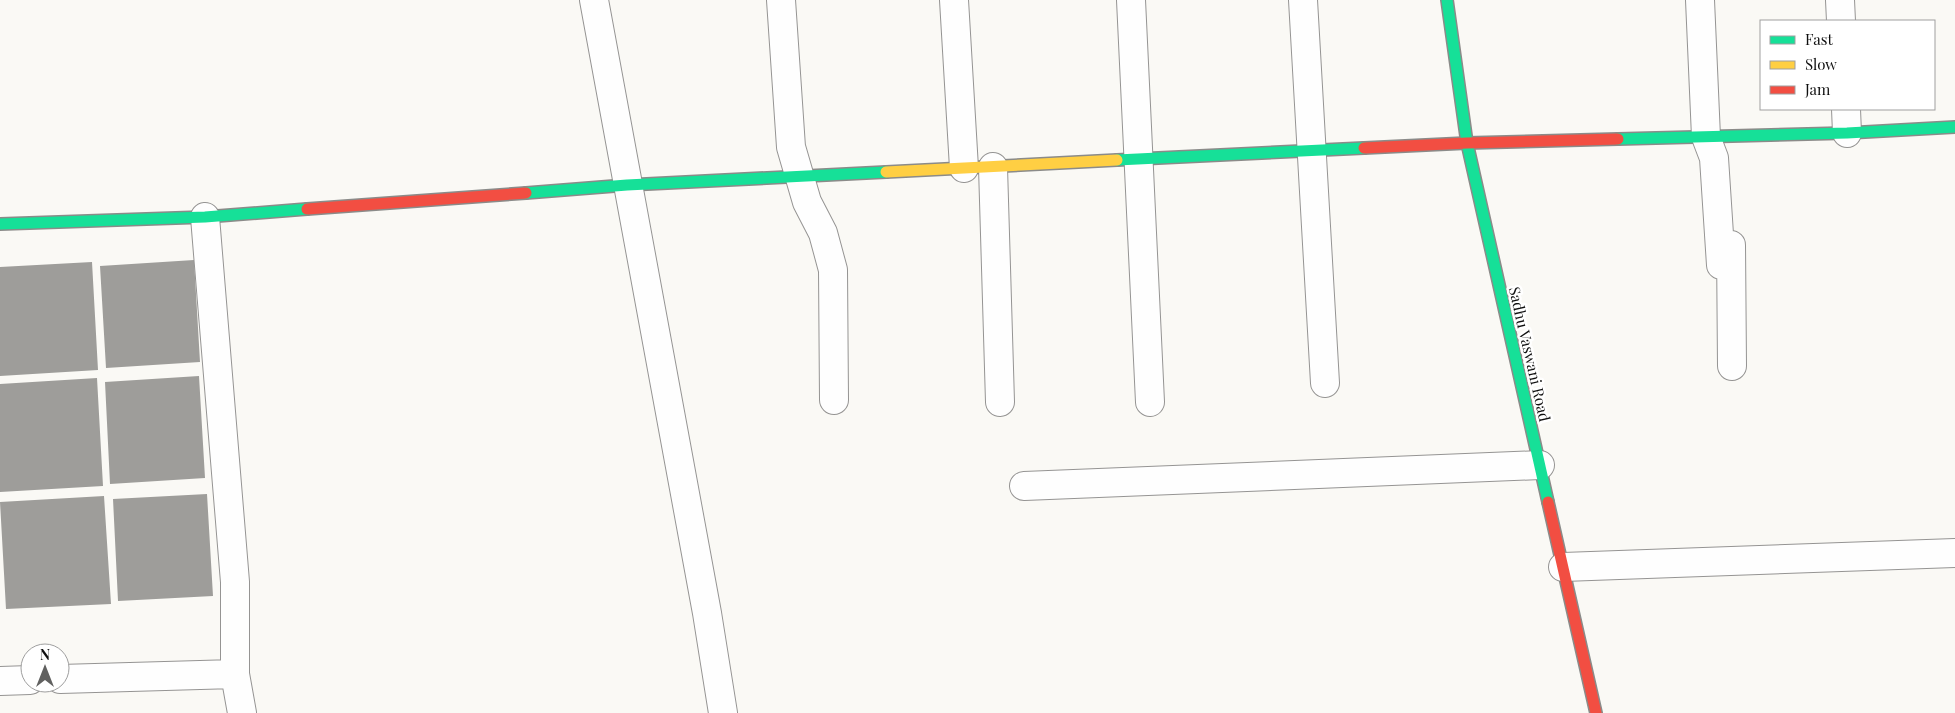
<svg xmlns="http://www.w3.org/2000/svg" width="1955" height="713" font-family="'Playfair Display',serif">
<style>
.building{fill:#9e9d9a}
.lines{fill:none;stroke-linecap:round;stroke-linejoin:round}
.street-casing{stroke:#959493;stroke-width:30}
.fast-casing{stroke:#8b8b89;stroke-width:14}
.slow-casing{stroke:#8b8b89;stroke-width:14}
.jam-casing{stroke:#8b8b89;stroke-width:14}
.street{stroke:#fefefe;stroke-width:28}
.fast{stroke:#16e098;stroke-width:11}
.slow{stroke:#ffcf43;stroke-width:11}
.jam{stroke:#f24e42;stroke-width:11}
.labels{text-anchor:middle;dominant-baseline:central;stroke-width:5;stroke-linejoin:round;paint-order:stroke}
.street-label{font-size:15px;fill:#0f0f0f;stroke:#fff}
</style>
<rect width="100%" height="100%" fill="#faf9f5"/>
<!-- building -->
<path class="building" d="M194,260L200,362L106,368L100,266Z
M92,262L98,370L0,376V267Z
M199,376L205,478L110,484L105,382Z
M97,378L103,486L0,492V384Z
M207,494L213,596L118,601L113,499Z
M104,496L111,604L6,609L0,502Z"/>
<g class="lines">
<defs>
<path id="street" d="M594,0L707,613L723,713
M781,0L791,147L807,202L823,233L833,270L834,400
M954,0L964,168
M1131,0L1150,402
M1303,0L1325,383
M1700,0L1706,137L1714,158L1721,265
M1840,0L1841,21
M1846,109L1847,133
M993,167L1000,402
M205,217L235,582V674L242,713
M1731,245L1732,366
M1024,486L1540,465
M1563,567L1955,553
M60,679L235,674
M0,681L30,680"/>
<path id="fast" d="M1447,0L1467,143L1548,502
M1618,139L1847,133L1955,127
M1117,160L1364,148
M526,193L627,185L886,172
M0,224L205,217L307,209"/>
<path id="slow" d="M886,172L1117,160"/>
<path id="jam" d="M1364,148L1467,143L1618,139
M307,209L526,193
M1548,502L1596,713"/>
</defs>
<!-- street casing -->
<use href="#street" class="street-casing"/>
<!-- fast casing -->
<use href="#fast" class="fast-casing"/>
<!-- slow casing -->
<use href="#slow" class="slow-casing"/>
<!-- jam casing -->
<use href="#jam" class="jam-casing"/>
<!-- street -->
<use href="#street" class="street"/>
<!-- fast -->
<use href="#fast" class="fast"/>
<!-- slow -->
<use href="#slow" class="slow"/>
<!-- jam -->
<use href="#jam" class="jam"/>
</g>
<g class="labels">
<!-- street labels -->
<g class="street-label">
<text transform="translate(1530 354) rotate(77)">Sadhu Vaswani Road</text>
</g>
</g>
<!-- legend -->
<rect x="1760" y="20" width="175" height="90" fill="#ffffff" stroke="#9f9f9f"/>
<rect x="1770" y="36" width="25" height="8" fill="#16e098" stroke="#9f9f9f"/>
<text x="1805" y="45" font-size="15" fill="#0f0f0f">Fast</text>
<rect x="1770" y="61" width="25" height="8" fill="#ffcf43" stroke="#9f9f9f"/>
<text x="1805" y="70" font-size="15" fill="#0f0f0f">Slow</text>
<rect x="1770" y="86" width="25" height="8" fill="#f24e42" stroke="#9f9f9f"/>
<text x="1805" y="95" font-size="15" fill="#0f0f0f">Jam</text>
<!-- north arrow -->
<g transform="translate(45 668)"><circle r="24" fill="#ffffff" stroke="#9f9f9f"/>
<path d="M0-4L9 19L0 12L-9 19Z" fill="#616160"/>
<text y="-8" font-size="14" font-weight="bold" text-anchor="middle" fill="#0f0f0f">N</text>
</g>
</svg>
